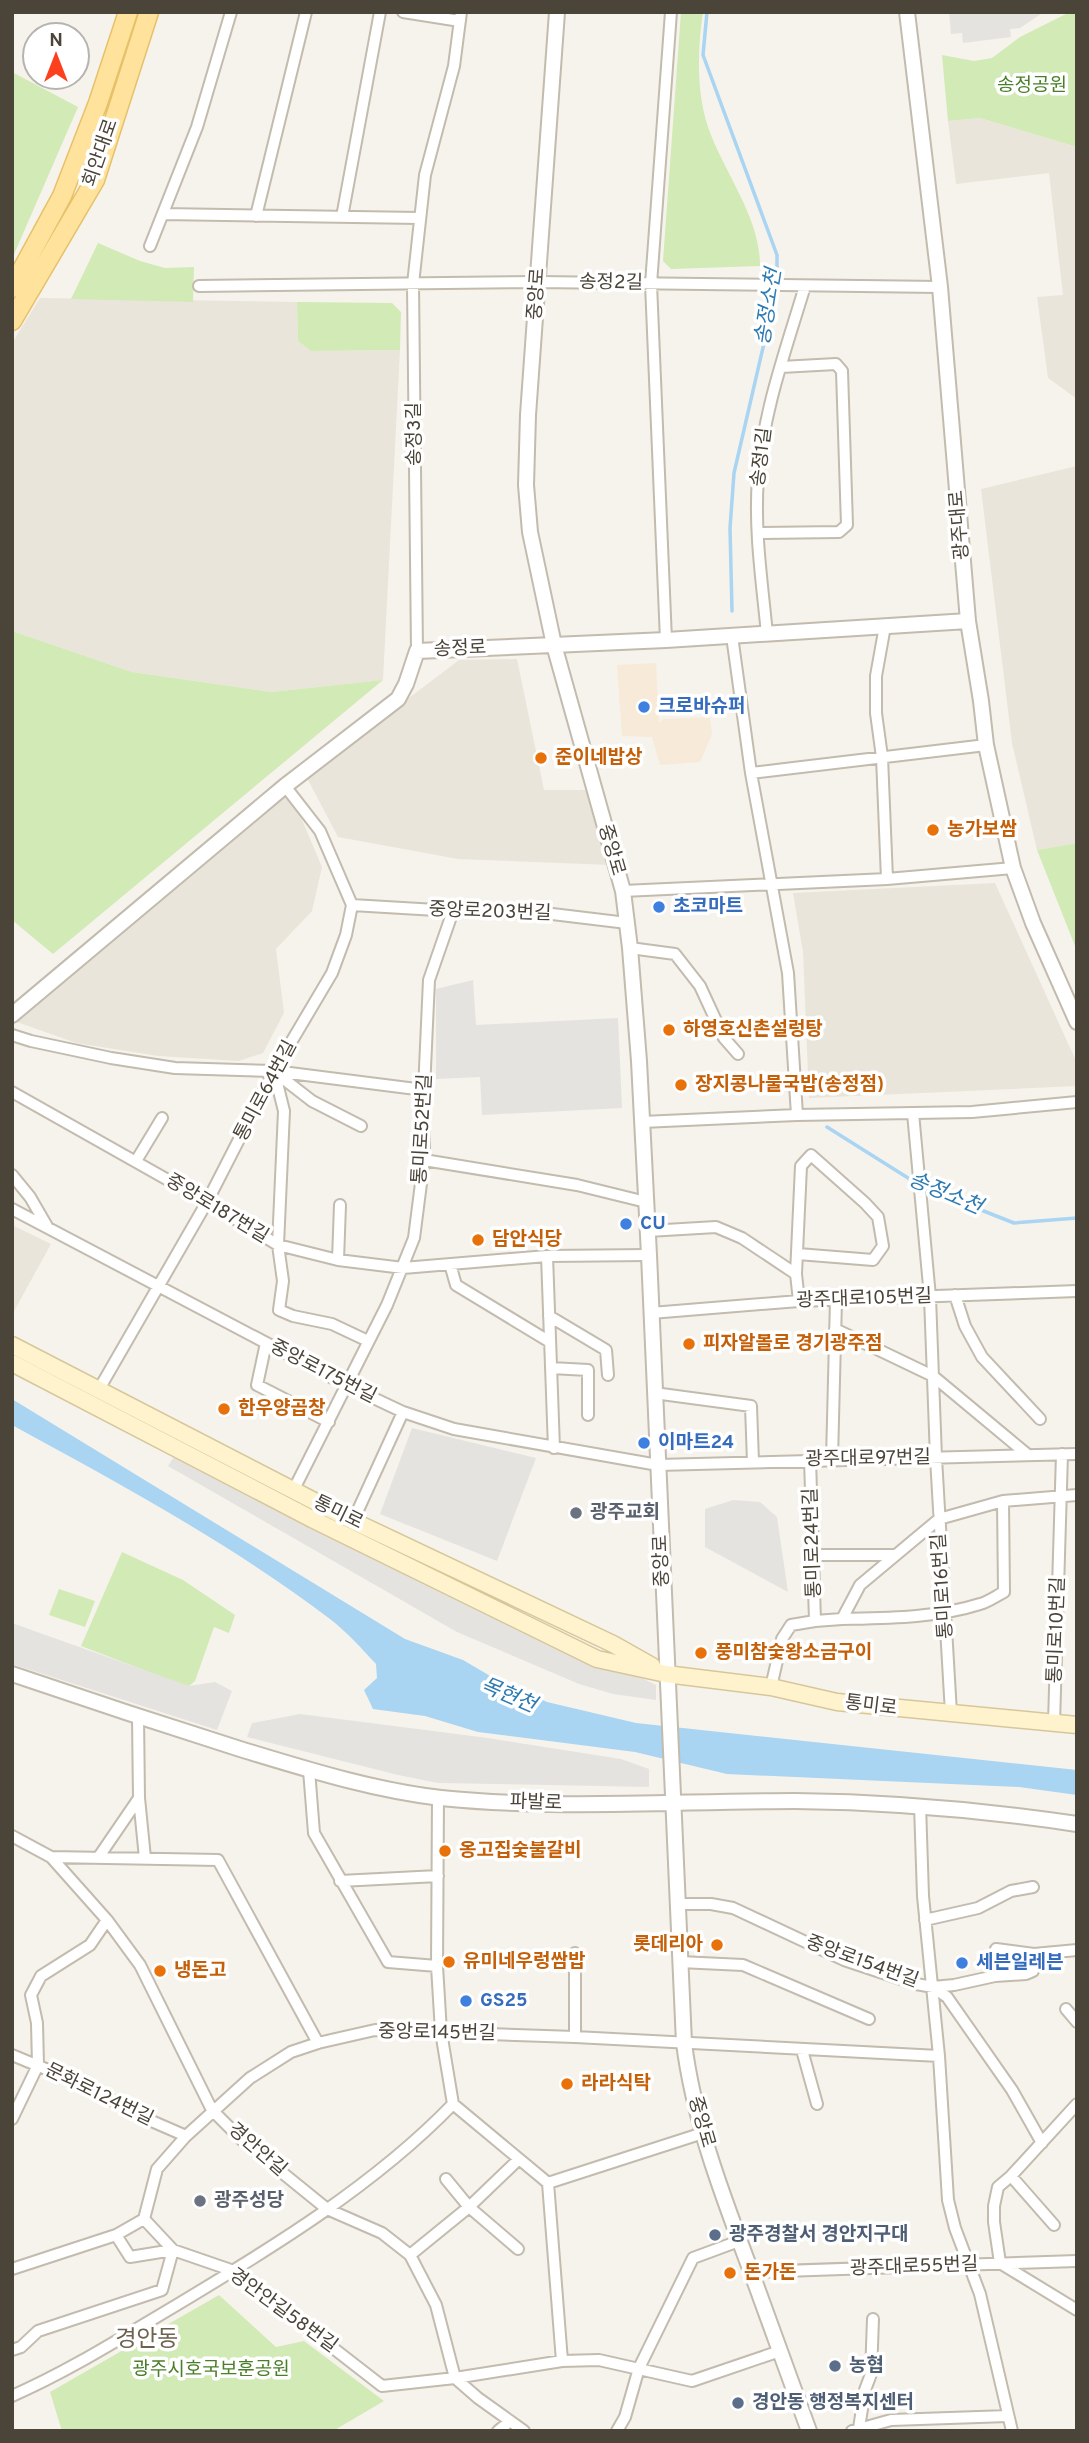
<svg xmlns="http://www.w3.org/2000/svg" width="1089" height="2443" font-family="Overpass,'Noto Sans KR',sans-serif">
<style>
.residential{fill:#eae5da}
.commercial{fill:#f7ead8}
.green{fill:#d2eab5}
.parking{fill:#e5e3e0}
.water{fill:#a9d4f2}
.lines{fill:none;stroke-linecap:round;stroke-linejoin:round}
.stream{stroke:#a9d4f2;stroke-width:3.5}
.minor-casing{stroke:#c2bbae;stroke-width:14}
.tertiary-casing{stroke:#c2bbae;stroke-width:18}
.secondary-casing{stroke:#d6c79b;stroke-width:19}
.primary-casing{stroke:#e6c16a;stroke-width:21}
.minor{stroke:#fff;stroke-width:10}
.tertiary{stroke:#fff;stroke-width:14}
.secondary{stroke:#fff3cd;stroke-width:16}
.primary{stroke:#ffe39c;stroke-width:18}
.shop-dot{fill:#3f7fe0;stroke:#fff;stroke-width:2.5}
.food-dot{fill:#e8710a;stroke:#fff;stroke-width:2.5}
.worship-dot{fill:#6b7280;stroke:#fff;stroke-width:2.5}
.service-dot{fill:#5c6f8a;stroke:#fff;stroke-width:2.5}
.labels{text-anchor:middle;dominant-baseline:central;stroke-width:7;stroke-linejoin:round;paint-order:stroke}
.park-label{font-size:19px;fill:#4a7f2a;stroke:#fff}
.street-label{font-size:19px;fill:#4b4439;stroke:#fff}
.shop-label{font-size:19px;font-weight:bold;fill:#366cbe;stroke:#fff;text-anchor:start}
.food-label{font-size:19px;font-weight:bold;fill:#c56008;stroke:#fff;text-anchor:start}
.worship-label{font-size:19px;font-weight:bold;fill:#5b616d;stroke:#fff;text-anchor:start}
.service-label{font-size:19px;font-weight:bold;fill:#4e5e75;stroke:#fff;text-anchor:start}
.water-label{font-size:21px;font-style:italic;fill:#2e7ab2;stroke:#fff}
.quarter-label{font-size:23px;fill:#6e6250;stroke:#fff}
</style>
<rect width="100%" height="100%" fill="#f6f3ec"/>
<!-- residential -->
<path class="residential" d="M980,118L1077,147V399L1048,378L1037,297L1063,295L1049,173L956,184L948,121Z
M40,298L297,302L298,341L311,351L400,350L383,680L271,692L132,672L12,631V343Z
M1077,466V843L1037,850L1012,743L981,489Z
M517,659L544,790H587L611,865L458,859L338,837L306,776L459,660Z
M289,789L322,867L312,911L276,949L284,1013L263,1053L239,1061L158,1056L76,1043L17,1022Z
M995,883L1077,1063V1086L809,1098L803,952L793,893Z
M12,1225L51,1244L13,1313H12Z"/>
<!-- commercial -->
<path class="commercial" d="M656,663L659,723L664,719L710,717L712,734L700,762L660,765L652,737L622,736L617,665Z"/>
<!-- green -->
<path class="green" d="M681,12H703C697,52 696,98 711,135C728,178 760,219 760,266L671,269L663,261Z
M1070,12H1077V147L980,118L948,121L942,55L974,61L992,58L1020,37Z
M12,72L78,107L12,259Z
M98,243L140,261L165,268L194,267L193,302L71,299Z
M297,302L392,303L401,312L400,350L311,351L298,341Z
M12,631L132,672L271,692L383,680L53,954L12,920Z
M1077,843V951L1037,850Z
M122,1552L183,1580L235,1615L229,1633L214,1627L195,1681L189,1686L180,1684L81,1646Z
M59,1589L95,1601L85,1627L49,1615Z
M219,2295L276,2347L304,2341L384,2401L333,2431H62L50,2392Z"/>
<!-- parking -->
<path class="parking" d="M949,12H1044L1020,28L1010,29L1011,37L963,43L962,33L951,34Z
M473,980L476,1025L618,1018L622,1108L482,1115L480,1077L436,1079V989Z
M412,1428L536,1458L497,1561L380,1514Z
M178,1450L656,1685V1700L613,1694L579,1684L457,1632L168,1466Z
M733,1500L760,1502L777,1517L788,1592L705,1547V1509Z
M12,1623L189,1686L215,1682L232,1691L217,1730L12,1664Z
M300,1714L488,1738L621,1759L649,1769V1787L438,1783L398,1775L247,1737L252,1723Z"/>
<!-- water -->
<path class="water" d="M12,1399L405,1639L463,1660L497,1680L547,1702L636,1723L1077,1770V1795L1019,1787L727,1774L635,1752L478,1732L425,1716L373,1709L364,1690L377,1678L376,1664C362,1649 347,1632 330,1619C233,1545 120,1484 12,1425Z"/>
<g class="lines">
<!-- stream -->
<path class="stream" d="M707,12L703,55L777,255V287L734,473L730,528L732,611
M827,1127L916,1183
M923,1187L1014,1223L1077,1218"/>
<defs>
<path id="minor" d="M403,12L460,21
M163,214L420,218
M256,216L306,12
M342,217L380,12
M150,246L197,127L231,12
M199,286L538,282L940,287
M758,533L839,532L847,525L842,371L836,364L781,367
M885,626L876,676V713L882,757L887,879
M767,634C762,582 754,530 758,478C763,412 786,349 805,286
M732,636L751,773L788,973L797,1115
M666,640L651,284L671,12
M417,651L413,284L425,175L454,66L461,12
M751,773L986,745
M623,891L887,879L1013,868
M352,905L453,911L544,913L627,923
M630,948L675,954L700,986L724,1038L738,1054
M12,1035L31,1041L111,1058L175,1068L274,1071L424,1090
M274,1071L284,1111L278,1245L283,1281L279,1310L293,1316L332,1324L368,1341
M276,1073L312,1101L361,1126
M12,1092L207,1202L278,1245L338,1260L403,1268L547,1256L649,1255
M913,1113L930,1297L936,1458L951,1713
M642,1122L797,1115L972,1112L1077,1102
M424,1160L577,1185L646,1202
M136,1161L162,1118
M12,1175L30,1197L48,1228
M12,1209L346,1385L403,1412L454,1429L658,1465L1077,1454
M648,1231L716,1227L742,1238L796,1274
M798,1254L873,1260L883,1246L878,1217L865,1203L811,1155L801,1166L796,1274L799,1301
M547,1256L554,1448
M338,1260L340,1205
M450,1264L456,1285L550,1342
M955,1295L965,1326L982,1357L1040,1419
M651,1313L799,1301L1077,1291
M549,1316L606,1350L608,1375
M835,1329L933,1376L1028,1455
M266,1343L257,1385L329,1422
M551,1368L588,1370V1415
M98,1391L207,1202L274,1071L332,973L346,935L352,905L320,831L285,786
M654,1393L751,1406L753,1462
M832,1459L836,1300
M293,1491L387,1305L414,1238L424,1160V1090L429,980L453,911
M353,1521L403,1412
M813,1555H893
M842,1619C887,1618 936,1618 980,1604C988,1602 996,1596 1004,1592L1003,1501
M815,1621L842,1619L860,1585L939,1519L1003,1501L1077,1495
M771,1687L782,1639L791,1625L815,1621L810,1459
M1054,1723L1062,1454
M309,1770L314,1833L388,1962L437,1966
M139,1798L145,1858
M920,1805L923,1896L939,2056L948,2200L955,2228L980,2294L1012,2431
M12,1836L51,1857L107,1920L140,1965L212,2110L242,2140L327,2209L382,2233L410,2255L436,2305L455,2378L478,2398L524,2431
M51,1857L218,1860L318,2043
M98,1858L139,1798L138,1717
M340,1881L438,1876
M679,1904H711L733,1908L844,1960L916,1984L933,1987L954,1985L995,1976L1026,1974L1033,1971L1035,1964L1034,1954L1077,1950
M925,1920L978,1908L1011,1891L1033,1887
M996,1949L1034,1954
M680,1962L743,1965L869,2019
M933,1987L947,1997L1012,2090L1042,2143
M1066,2009L1077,2022
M575,2037V1953
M802,2050L817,2104
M12,2055L87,2086L140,2116L186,2136
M453,2104L548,2183L703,2133
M1077,2104L1011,2176L998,2187L994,2206V2222L1000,2263L1077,2310
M12,2119L38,2065L37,2023L31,1995L41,1976L90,1945L107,1920
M1011,2176L1054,2225
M446,2179L469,2207L518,2249
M548,2183L562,2361
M116,2235L130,2257L173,2250L234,2271L382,2386L455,2378L562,2361L599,2360L692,2381L780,2351
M410,2255L469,2207L519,2159
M12,2269L116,2235L144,2219L157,2169L186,2136L250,2078L291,2052L318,2043L375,2030L575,2037L939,2056
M751,2272L1077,2261
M12,2350L21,2347L38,2331L162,2290L173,2250L144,2219
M12,2396C69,2371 121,2338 175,2306C270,2249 375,2185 453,2104L441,2032L437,1966L438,1797
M859,2428L865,2390L871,2374L873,2319
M498,2431L509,2422
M617,2431L625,2417L639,2368L693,2258L739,2241
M852,2431L891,2420L1008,2416"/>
<path id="tertiary" d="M557,12L528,415L526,485L530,532L554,645L623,891L630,948L639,1061L649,1255L684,2043C694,2123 724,2199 752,2274C771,2326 790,2379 809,2431
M907,12L940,287L968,621L981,701L986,745L1013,868L1033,923L1077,1022
M12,1015L285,786L398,699L406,684L417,651L666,640L968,621
M12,1674C88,1700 164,1725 240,1749C306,1769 372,1790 441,1798C559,1810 677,1801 795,1801C890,1802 983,1810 1077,1824"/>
<path id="secondary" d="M12,1345L353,1521L613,1644L652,1666
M12,1363L312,1519L597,1659L666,1674L771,1687L837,1702L1077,1725"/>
<path id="primary" d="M12,288L62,196L98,103L128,12
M12,321L95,180L149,12"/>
</defs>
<!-- minor casing -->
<use href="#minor" class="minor-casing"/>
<!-- tertiary casing -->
<use href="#tertiary" class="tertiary-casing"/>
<!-- secondary casing -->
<use href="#secondary" class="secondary-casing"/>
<!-- primary casing -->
<use href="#primary" class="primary-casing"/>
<!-- minor -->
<use href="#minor" class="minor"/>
<!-- tertiary -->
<use href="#tertiary" class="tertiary"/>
<!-- secondary -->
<use href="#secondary" class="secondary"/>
<!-- primary -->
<use href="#primary" class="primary"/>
</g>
<!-- markers -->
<g class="shop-dot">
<circle cx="644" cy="707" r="7"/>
<circle cx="659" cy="907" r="7"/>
<circle cx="626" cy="1224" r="7"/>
<circle cx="644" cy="1443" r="7"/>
<circle cx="962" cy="1963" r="7"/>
<circle cx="466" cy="2001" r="7"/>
</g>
<g class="food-dot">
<circle cx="541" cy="758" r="7"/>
<circle cx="933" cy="830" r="7"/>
<circle cx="669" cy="1030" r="7"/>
<circle cx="681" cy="1085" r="7"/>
<circle cx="478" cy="1240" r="7"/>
<circle cx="689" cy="1344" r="7"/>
<circle cx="224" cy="1409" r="7"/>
<circle cx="701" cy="1653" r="7"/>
<circle cx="445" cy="1851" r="7"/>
<circle cx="717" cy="1945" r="7"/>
<circle cx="449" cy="1962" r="7"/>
<circle cx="160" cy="1971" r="7"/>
<circle cx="567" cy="2084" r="7"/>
<circle cx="730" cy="2273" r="7"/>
</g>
<g class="worship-dot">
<circle cx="576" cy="1513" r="7"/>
<circle cx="200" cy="2201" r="7"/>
</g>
<g class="service-dot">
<circle cx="715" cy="2235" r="7"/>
<circle cx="835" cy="2366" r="7"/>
<circle cx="738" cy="2403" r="7"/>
</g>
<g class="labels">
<!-- park labels -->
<g class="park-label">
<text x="1032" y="86">송정공원</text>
<text x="211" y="2370">광주시호국보훈공원</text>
</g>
<!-- street labels -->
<g class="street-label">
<text transform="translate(101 153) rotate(-71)">회안대로</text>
<text transform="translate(611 283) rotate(1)">송정2길</text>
<text transform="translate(537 294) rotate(-86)">중앙로</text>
<text transform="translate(415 434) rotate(-90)">송정3길</text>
<text transform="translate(762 457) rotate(-83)">송정1길</text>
<text transform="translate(960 525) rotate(-95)">광주대로</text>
<text transform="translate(460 649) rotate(-2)">송정로</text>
<text transform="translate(611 850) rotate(74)">중앙로</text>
<text transform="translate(490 912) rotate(2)">중앙로203번길</text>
<text transform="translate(266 1091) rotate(-62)">통미로64번길</text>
<text transform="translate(423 1129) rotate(-87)">통미로52번길</text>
<text transform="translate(217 1209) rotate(31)">중앙로187번길</text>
<text transform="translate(864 1299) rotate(-2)">광주대로105번길</text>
<text transform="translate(323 1372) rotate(27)">중앙로175번길</text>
<text transform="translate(868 1459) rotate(-1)">광주대로97번길</text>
<text transform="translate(338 1513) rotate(26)">통미로</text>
<text transform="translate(813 1543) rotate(-92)">통미로24번길</text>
<text transform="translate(662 1561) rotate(-92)">중앙로</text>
<text transform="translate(943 1586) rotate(-94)">통미로16번길</text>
<text transform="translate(1057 1630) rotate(-88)">통미로10번길</text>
<text transform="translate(871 1706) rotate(7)">통미로</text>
<text transform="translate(536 1803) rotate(2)">파발로</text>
<text transform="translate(862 1962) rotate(20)">중앙로154번길</text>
<text transform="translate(437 2033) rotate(1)">중앙로145번길</text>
<text transform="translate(99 2095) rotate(26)">문화로124번길</text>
<text transform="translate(701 2122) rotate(74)">중앙로</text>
<text transform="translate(257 2150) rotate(41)">경안안길</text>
<text transform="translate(914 2267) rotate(-2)">광주대로55번길</text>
<text transform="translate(283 2311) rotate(36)">경안안길58번길</text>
</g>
<!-- shop labels -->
<g class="shop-label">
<text x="658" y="707">크로바슈퍼</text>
<text x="673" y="907">초코마트</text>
<text x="640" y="1224">CU</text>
<text x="658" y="1443">이마트24</text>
<text x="976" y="1963">세븐일레븐</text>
<text x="480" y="2001">GS25</text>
</g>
<!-- food labels -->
<g class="food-label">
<text x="555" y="758">준이네밥상</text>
<text x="947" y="830">농가보쌈</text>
<text x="683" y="1030">하영호신촌설렁탕</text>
<text x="695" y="1085">장지콩나물국밥(송정점)</text>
<text x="492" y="1240">담안식당</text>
<text x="703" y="1344">피자알볼로 경기광주점</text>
<text x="238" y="1409">한우양곱창</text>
<text x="715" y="1653">풍미참숯왕소금구이</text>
<text x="459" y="1851">옹고집숯불갈비</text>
<text x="703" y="1945" text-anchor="end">롯데리아</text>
<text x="463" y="1962">유미네우렁쌈밥</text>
<text x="174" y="1971">냉돈고</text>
<text x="581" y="2084">라라식탁</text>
<text x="744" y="2273">돈가돈</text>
</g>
<!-- worship labels -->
<g class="worship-label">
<text x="590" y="1513">광주교회</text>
<text x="214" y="2201">광주성당</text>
</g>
<!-- service labels -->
<g class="service-label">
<text x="729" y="2235">광주경찰서 경안지구대</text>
<text x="849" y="2366">농협</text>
<text x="752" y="2403">경안동 행정복지센터</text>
</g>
<!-- water labels -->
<g class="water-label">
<text transform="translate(769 307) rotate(-81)">송정소천</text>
<text transform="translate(945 1194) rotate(23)">송정소천</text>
<text transform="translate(508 1696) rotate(23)">목현천</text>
</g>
<!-- quarter labels -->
<g class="quarter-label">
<text x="147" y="2340">경안동</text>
</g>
</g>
<!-- border -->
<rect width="1089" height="2443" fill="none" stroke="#4b4439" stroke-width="28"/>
<!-- north arrow -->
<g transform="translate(56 56)"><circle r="33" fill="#ffffff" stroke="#b7b4b0" stroke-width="2"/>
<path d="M0-5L12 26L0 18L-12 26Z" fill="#fc3f1d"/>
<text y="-10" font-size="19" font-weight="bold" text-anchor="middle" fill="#4b4439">N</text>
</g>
</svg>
